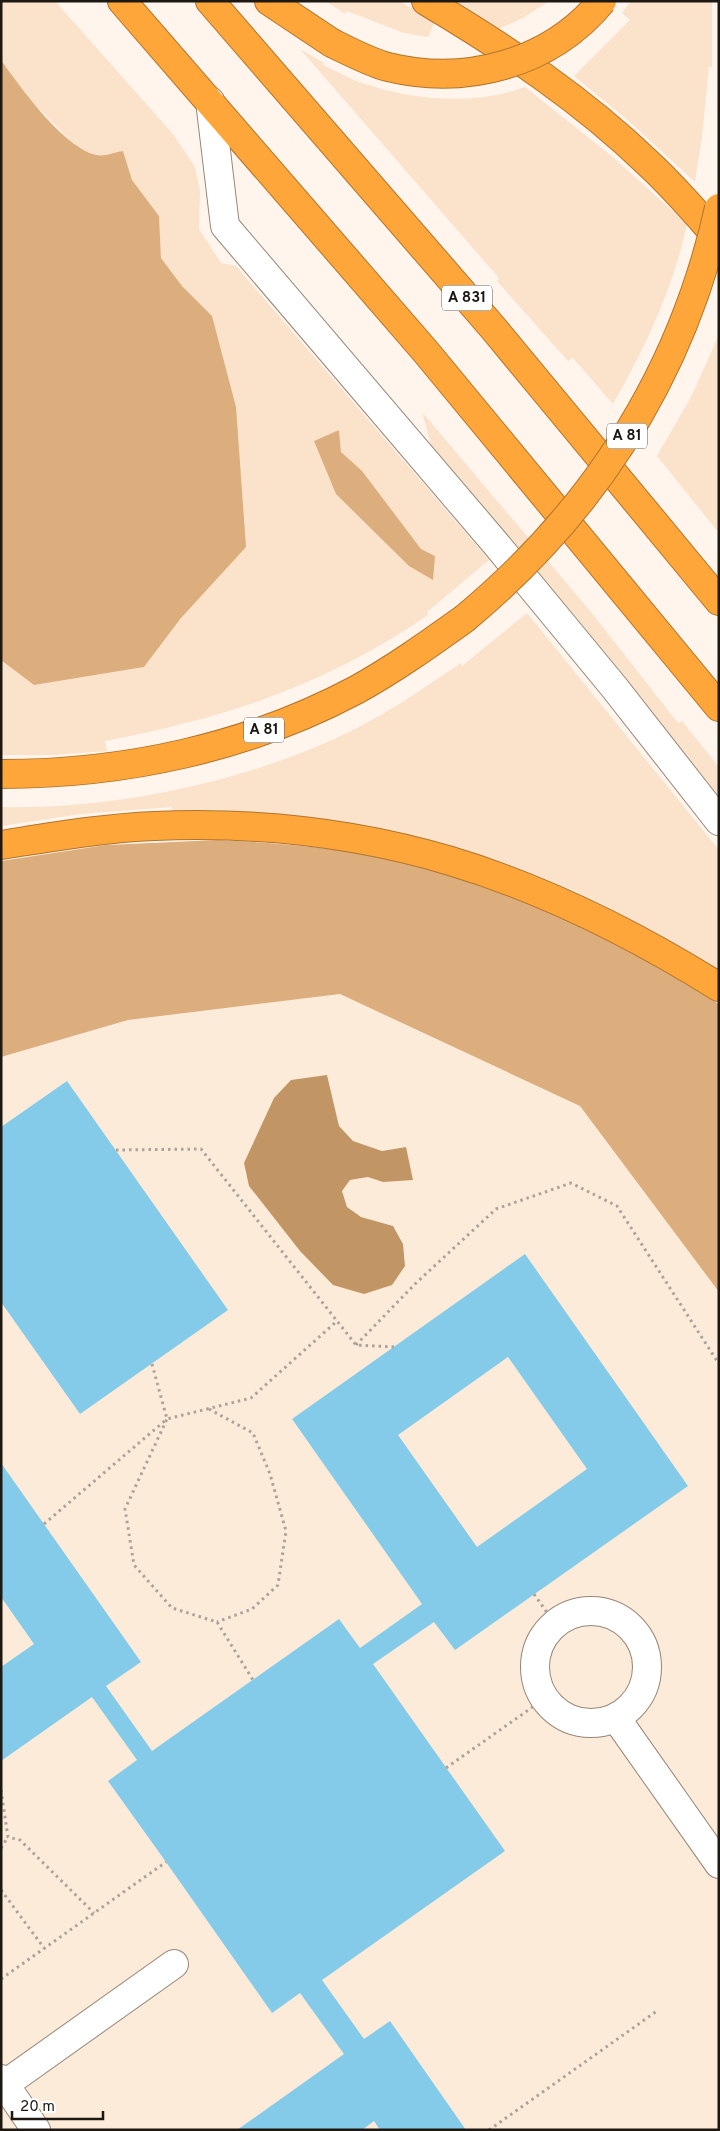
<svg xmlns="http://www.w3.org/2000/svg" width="720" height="2131" font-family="Overpass,sans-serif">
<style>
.built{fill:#fdebda;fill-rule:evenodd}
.green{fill:#fae2cb;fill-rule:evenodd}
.forest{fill:#dcad7d}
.water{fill:#c29565}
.building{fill:#83cbe9;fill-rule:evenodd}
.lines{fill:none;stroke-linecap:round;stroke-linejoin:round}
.minor-casing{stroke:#958678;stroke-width:30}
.highway-casing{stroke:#b0742c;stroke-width:30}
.path{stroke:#aba29b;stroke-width:3;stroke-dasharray:2.5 4;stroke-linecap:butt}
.minor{stroke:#fff;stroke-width:28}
.highway{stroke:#fea63a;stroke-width:28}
.highway-bridge-casing{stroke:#b0742c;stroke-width:30;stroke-linecap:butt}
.highway-bridge{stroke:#fea63a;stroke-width:28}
.labels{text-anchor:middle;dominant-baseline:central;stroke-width:4;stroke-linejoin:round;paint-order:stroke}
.shield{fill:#fff;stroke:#625d5a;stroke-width:1}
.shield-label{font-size:15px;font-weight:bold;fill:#1e1813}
</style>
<rect width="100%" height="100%" fill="#fff5ec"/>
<!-- built -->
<path class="built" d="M340,994L580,1106L719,1292V2130H1V1057L128,1020ZM327,1075L339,1126L353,1141L382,1151L406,1147L383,1182L368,1177L350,1180L342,1191L347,1207L361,1217L393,1226L403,1243L405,1266L258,1130Z"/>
<!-- green -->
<path class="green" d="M1,1H55L173,134L195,167L200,191L199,229L221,263L236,266L489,560L427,612L428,615C326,685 226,718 105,741L107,751L53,755H1V660L34,685L144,667L181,618L236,407L223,365L182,286L161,258L159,216L132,180L123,151L98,156L78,148L24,94L1,60ZM339,430L341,452L421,549L435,556L409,566L389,546L314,441Z
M326,1H399L435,21L428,37L404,33L347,11L345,14Z
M446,1H549L523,18L494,31Z
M631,1H712V67H709L702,137L695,182L624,117L574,76L630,20L622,13Z
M300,49L324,63L323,65C337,71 351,80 365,84C417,101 474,105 525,87L614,158L687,224C674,287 645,348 613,404L573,358L568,361L497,281L499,278Z
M719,335V533L657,456L692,395Z
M422,412L591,612L678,723L682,721L719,767V798L587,631L431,445Z
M527,613L719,850V972C671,943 622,912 570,889C477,848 376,824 275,815C242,812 205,806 173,813L172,807L81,814L1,826V807C114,810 250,781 351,731C390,712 425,687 461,663L462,666Z"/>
<!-- forest -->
<path class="forest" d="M1,60C20,87 63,147 96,155C104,157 115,152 123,151L132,180L159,216L161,258L182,286L212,316L236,407L246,547L181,618L144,667L34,685L1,660Z
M339,430L341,452L362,471L421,549L435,556L433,580L409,566L336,494L314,441Z
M218,840C284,843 349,849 414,864C523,890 624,945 719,1004V1292L580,1106L340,994L128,1020L1,1057V861L106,845Z"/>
<!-- water -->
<path class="water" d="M327,1075L339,1126L353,1141L382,1151L406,1147L413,1180L383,1182L368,1177L350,1180L342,1191L347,1207L361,1217L393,1226L403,1244L405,1266L392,1285L364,1294L333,1285L300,1251L249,1186L244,1163L274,1098L291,1080Z"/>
<!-- building -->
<path class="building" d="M67,1081L228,1310L80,1414L1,1302V1127Z
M525,1254L688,1486L455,1650L434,1622L373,1664L505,1851L322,1980L364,2039L390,2021L466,2130H380L374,2121L362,2130H237L344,2054L300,1993L272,2013L166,1862L108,1781L137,1760L92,1697L1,1761V1667L34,1644L1,1597V1463L141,1662L106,1686L152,1751L339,1619L360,1648L422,1604L292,1419ZM508,1357L587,1469L477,1547L398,1435Z"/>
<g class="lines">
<defs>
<path id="minor" d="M210,101L225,226L496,544L614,687L719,821
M535 1667a56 56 0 1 1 112 0a56 56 0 1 1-112 0Z
M616,1718L719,1864
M1,2079L36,2130
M1,2087L174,1964"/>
<path id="highway" d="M122,1L426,352L719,707
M210,1L494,329L719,601
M269,1L332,43
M426,1C505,48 583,100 649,164C674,187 696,213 719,239
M1,774C124,774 247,748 356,690C394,669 429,644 464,619
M1,845C52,837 103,828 155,826C370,817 538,874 719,987"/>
</defs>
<!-- minor casing -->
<use href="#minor" class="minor-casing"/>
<!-- highway casing -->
<use href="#highway" class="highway-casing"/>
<!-- path -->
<path class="path" d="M116,1150L201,1149L356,1345L394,1347
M356,1345L415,1284L496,1209L571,1183L617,1206L719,1364
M152,1364L167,1419L251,1398L337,1321
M209,1409L253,1433L270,1474L286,1531L278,1585L252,1609L217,1622
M44,1524L167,1419L125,1509L134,1565L172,1608L217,1622L253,1680
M534,1594L555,1624
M446,1768L544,1699
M1,1790L8,1837L20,1840L94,1913
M1,1848L8,1837
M1,1890L44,1948
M1,1979L166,1862
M489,2130L657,2011"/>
<!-- minor -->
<use href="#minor" class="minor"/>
<!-- highway -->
<use href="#highway" class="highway"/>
<defs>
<path id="highway-bridge" d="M332,43C351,52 369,62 388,67C466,86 550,64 602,1
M464,619C594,511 682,374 719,208"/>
</defs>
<!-- highway-bridge casing -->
<use href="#highway-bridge" class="highway-bridge-casing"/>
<!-- highway-bridge -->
<use href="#highway-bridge" class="highway-bridge"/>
</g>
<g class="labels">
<!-- shield labels -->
<g class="shield">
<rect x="442" y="285.5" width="50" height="25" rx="4"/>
<rect x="607" y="423.5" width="40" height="25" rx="4"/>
<rect x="244" y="717.5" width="40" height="25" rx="4"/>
</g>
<g class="shield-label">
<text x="467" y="298">A 831</text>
<text x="627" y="436">A 81</text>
<text x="264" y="730">A 81</text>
</g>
</g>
<!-- border -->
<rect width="720" height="2131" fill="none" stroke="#1e1813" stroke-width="5"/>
<!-- scale -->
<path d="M12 2111v8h91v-8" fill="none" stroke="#1e1813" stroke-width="2.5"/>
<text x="20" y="2111" font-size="15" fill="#1e1813" stroke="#ffffff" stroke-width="4" paint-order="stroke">20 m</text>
</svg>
